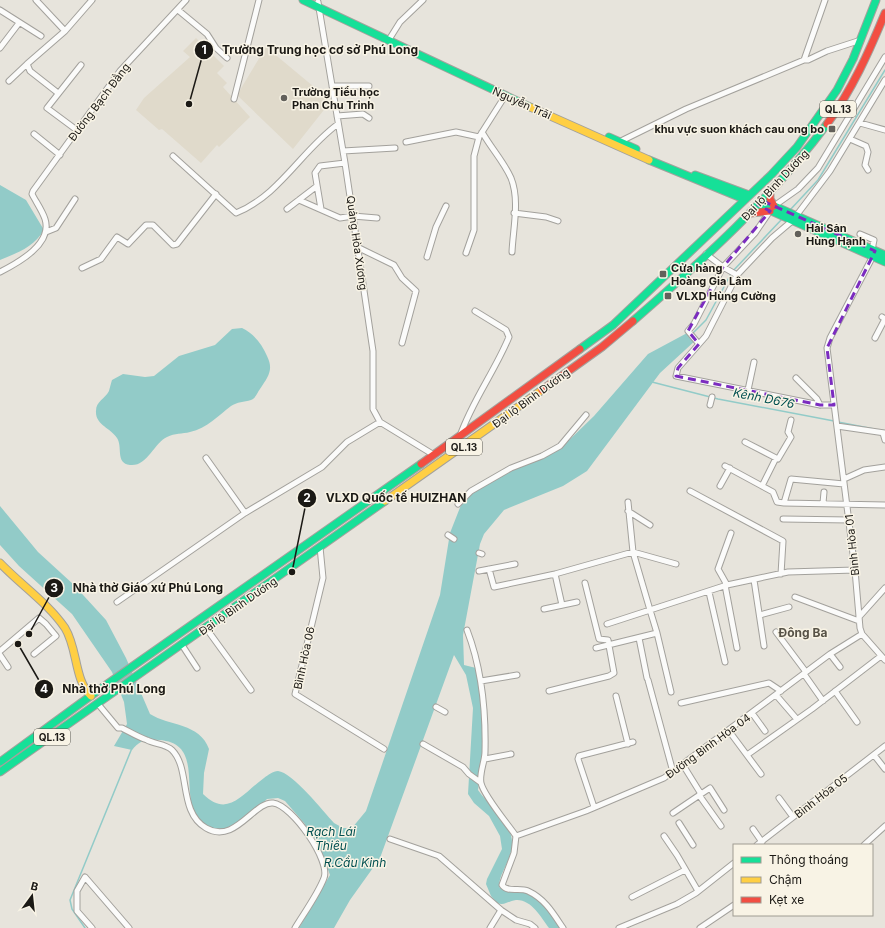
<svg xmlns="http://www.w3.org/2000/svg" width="885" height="928" font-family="Inter,sans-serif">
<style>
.built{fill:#e0dacb}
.water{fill:#92cbc8}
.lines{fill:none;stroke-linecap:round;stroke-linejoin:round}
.stream{stroke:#92cbc8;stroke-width:1.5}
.street-casing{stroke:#a3a19c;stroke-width:7}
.fast-casing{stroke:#a3a19c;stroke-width:9}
.slow-casing{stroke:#a3a19c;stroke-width:9}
.jam-casing{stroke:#a3a19c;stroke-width:9}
.street{stroke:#fbfbfa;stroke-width:5}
.fast{stroke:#16e098;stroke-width:7}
.slow{stroke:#ffcf43;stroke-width:7}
.jam{stroke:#f24e42;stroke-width:7}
.marked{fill:none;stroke:#7b2cbf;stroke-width:3;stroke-dasharray:8 5;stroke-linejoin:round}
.poi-dot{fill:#62605b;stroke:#f8f3e5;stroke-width:1.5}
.labels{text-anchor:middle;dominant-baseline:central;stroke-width:3;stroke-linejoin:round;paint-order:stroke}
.shield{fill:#f8f3e5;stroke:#5d5a53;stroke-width:1}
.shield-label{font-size:10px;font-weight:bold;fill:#1b1915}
.poi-label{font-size:11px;font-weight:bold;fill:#1b1915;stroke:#f8f3e5;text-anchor:start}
.street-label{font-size:11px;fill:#1b1915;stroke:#f8f3e5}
.water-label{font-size:12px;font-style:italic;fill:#014f50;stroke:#f8f3e5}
.neighbourhood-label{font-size:12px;font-weight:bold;fill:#575247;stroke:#f8f3e5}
.leader{fill:none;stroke:#1b1915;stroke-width:1.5}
.callout-dot{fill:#1b1915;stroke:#f8f3e5;stroke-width:1.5}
.mark-label{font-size:12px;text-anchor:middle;font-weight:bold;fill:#fff}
.callout-label{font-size:12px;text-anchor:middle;font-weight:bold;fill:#1b1915;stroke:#f8f3e5;stroke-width:3;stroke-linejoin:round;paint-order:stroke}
</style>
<rect width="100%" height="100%" fill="#e7e4dc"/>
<!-- built -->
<path class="built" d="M196,38L224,66L217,73L227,83L223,87L250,117L219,147L217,145L201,163L162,129L159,130L136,110L144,98L190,57L183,51Z
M266,47L331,101L293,149L237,95Z"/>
<!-- water -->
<path class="water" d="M0,185L26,200L44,230C34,247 17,253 0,260Z
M242,328C253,333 262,344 267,356C274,370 268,377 260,389C257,393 256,398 251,400C244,402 237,402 231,406C218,416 207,428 190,432C182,434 175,433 167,437C154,443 147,467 130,465C115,463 123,447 117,438C111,428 95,425 96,411C96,401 105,399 109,391C110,387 111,383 112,380L123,374L145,377L154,376L179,356L215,345L232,329Z
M689,332L697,339L660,373L587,471L563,486L504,510L484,534L480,544L463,635L464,665L476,668C485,709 485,748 478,790C492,810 520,827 510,855C507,866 499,875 499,887C508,894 513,890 523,891C541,895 552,914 562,928H549C541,917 531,899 516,900C508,901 505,906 497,903L491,896L486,884L487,879L502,849L500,836L489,816L474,803L468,794L473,708L466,675L454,655L380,858L350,900L334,928H299L330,875L321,850L304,823L285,801L278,798L267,799L243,821L219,831C209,828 200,824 195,814C182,787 202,743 159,740C146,739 140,740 132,750L114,746L127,724L124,702L112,672L72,614L19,566L0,545V506L38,552L73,584L106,620L126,658L150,714C169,726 200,723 209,749L204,773L203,794C228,819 243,793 264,778C268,775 273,771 278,771C292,772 324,812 334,823L343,828H352L366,811L440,595L450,533L461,505L473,493L513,469L562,447L594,416L648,354Z"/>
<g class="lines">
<!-- stream -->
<path class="stream" d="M790,210L818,180L885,70
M693,333L706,320L732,272L782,219
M652,382L718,399L834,421
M838,422L874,429
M85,928L72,909L70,900L132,748"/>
<defs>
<path id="street" d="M36,0L65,31
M318,2L345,163L373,351V409L380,422L434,455
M0,10L41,36
M178,10L207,34L216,48L227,58
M390,38L400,22L423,0
M0,48L19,23
M804,60L825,0
M9,81L27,64
M332,86H369
M58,93L30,71L27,64L65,31L92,0
M234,99L259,0
M337,116L363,114L369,118
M860,123L885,130
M78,131L47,108L81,65
M482,132C491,148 504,162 511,178C520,200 513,229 512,252
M34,134L60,155
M850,139L866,146L868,152L865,165L868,170
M406,142L456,132L479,137
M619,142L686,109L804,60H808L827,51L861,40
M343,151L395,148
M173,156L236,213C279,196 302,150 338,124
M299,200L340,218L353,216L377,218
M774,206L798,189L818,168L885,57
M287,209L317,186
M321,209L315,173L320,166L345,163
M514,213L546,217L558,221
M796,216L830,171L885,80
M792,221L772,238L737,275L706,336L678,368L676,376L820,405H834
M46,232L56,228L75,199
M860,234L874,240L872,250
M357,247L394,265L402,278L416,291L402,343
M466,253L474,230V156L479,137L505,96
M706,254L723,267L737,275
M873,256L830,338L827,348L855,570L860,628L862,634L885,660
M427,257L436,227L446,206
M82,268L101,259L117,237L128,244L146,225H153L173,245L177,244L216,194
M0,272C18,263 53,244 45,219C42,210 36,202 32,194L33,191L120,71L186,0
M875,338L885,319L882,317
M699,344L688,331L694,324L723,267L755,233L770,211
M796,378L817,399L820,405
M748,390L754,362
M710,405L712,397
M837,426L885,433
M883,433L885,440
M460,436C472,401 495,371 509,337L506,330L475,311
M745,442L778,459L791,437L788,432L791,420
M206,458L245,513
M725,466L773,492L777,502L784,503L791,479L844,484
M844,479L864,470L885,467
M720,486L730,468
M762,486L776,458
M690,491L783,541L781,574
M628,502L633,552L650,610L727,585L788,572L855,570
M784,503L885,505
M823,503L824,492
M458,504L471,491L511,468L542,456L560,446L586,415
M628,511L650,525
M783,519L849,520
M448,535L454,539
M320,547L323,578L295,694L384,749
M479,553L482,554
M489,569L494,587L555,574L633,552L676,564
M479,571L515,564
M555,574L562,605
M754,580L764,646
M725,585L737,648
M727,585L718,569L731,533
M709,592L725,662
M795,597L859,621
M117,602L245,513L322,467L347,442L380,422
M544,609L577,602
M760,615L789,607
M859,617L885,588
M206,628L251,690
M467,630C482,669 486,710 485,752C485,761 479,774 481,783C484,796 507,823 516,836L514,853L502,885C507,893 520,887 528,891C545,899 553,913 563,928
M776,632L806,672
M657,633L671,692
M639,638L647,678
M182,645L197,668
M596,648L657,633L650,610L607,624
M0,651L39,618L46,624L56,636L34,654
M830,654L840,667
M0,655L8,667
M804,674L823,701
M648,680L673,772
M481,681L517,675
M549,691L609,676L614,673L608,640L599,639L585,583
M835,691L857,722
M776,695L795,717
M616,696L628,744
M681,703L769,683L781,691
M98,704L118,728H122C130,732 138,737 147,740C154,744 166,744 172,750C191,769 178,812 206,828C235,845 254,801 273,803C292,805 331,861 324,878C318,894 304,913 295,928
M436,707L445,712
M752,713L765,731
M729,731L761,774
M423,744L463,767L469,774L480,782
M747,755L812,709L881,656
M874,755L885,769
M485,759L511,754
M701,794L710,788L724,810
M699,795L721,826
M779,798L793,817
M594,807L578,759L579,756L633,742
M673,813L701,794L683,765
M679,823L693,845
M753,829L762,842
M516,836L586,811L664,778L830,654L862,634
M664,836L677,855L698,891
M390,839L439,856L501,910
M757,845L885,746
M864,845L885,826
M632,897L685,870
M92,928L77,911V891L85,877L129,928
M490,928L501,910L516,920L530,924L535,928
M619,928L677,904L696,893L734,863
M700,928L734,905"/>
<path id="fast" d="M303,0L530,107
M609,137L636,149
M649,160L744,199
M695,175L749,195
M763,201L885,255
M758,205L885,262
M633,321C702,261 772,198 827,124
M580,349L613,325L771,175L797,147L837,90L853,59L876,0
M0,762L96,692L421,464
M0,772L385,501"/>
<path id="slow" d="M530,107L649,160
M385,501L542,390
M0,563C21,585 48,603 65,628C78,649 74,680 91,696"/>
<path id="jam" d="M827,124C852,90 869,52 885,13
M770,193V199L774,206
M751,213L770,211
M542,390L602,347L633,321
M421,464L580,349"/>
</defs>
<!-- street casing -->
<use href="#street" class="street-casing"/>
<!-- fast casing -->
<use href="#fast" class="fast-casing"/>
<!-- slow casing -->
<use href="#slow" class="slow-casing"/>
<!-- jam casing -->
<use href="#jam" class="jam-casing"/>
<!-- street -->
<use href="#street" class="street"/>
<!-- fast -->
<use href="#fast" class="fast"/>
<!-- slow -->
<use href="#slow" class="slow"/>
<!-- jam -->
<use href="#jam" class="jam"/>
</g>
<!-- marked area -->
<path class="marked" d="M763,201L875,251L827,348L834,405H820L676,376L678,368L699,344L688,331L723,267L770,211L758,205Z"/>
<!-- markers -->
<g class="poi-dot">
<circle cx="284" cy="98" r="4"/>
<rect x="828" y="125" width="8" height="8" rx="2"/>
<circle cx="798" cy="234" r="4"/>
<rect x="659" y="270" width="8" height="8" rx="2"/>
<rect x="664" y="292" width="8" height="8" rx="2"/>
</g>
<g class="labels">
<!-- shield labels -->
<g class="shield">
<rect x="820" y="101" width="36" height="16" rx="3"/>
<rect x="446" y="439" width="36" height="16" rx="3"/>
<rect x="34" y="729" width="36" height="16" rx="3"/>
</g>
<g class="shield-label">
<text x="838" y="109">QL.13</text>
<text x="464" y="447">QL.13</text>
<text x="52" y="737">QL.13</text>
</g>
<!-- poi labels -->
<g class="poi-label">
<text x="292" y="92">Trường Tiểu học<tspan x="292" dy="13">Phan Chu Trinh</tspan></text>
<text x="824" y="129" text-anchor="end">khu vực suon khách cau ong bo</text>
<text x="806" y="228">Hải Sản<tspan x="806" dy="13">Hùng Hạnh</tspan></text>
<text x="671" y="268">Cửa hàng<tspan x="671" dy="13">Hoàng Gia Lâm</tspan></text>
<text x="676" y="296">VLXD Hùng Cường</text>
</g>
<!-- street labels -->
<g class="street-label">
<text transform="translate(99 102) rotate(-53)">Đường Bạch Đằng</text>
<text transform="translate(522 103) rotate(24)">Nguyễn Trãi</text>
<text transform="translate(775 185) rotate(-47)">Đại lộ Bình Dương</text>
<text transform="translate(357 243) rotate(82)">Quảng Hòa Xương</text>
<text transform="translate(531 398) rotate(-36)">Đại lộ Bình Dương</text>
<text transform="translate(852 545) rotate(-96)">Bình Hòa 01</text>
<text transform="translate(238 606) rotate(-35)">Đại lộ Bình Dương</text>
<text transform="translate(304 658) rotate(-78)">Bình Hòa 06</text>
<text transform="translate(708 746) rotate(-36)">Đường Bình Hòa 04</text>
<text transform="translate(821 796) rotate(-38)">Bình Hòa 05</text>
</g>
<!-- water labels -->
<g class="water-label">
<text transform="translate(764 398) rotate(11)">Kênh D676</text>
<text x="331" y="831">Rạch Lái<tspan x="331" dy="14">Thiêu</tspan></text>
<text x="355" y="862">R.Cầu Kinh</text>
</g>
<!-- neighbourhood labels -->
<g class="neighbourhood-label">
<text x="803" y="632">Đông Ba</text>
</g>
</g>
<!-- callouts -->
<path class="leader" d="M189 104L204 50M292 572L307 498M29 634L54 588M18 644L44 689"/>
<g class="callout-dot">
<circle cx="189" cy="104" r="4"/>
<circle cx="292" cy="572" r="4"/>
<circle cx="29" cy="634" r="4"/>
<circle cx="18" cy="644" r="4"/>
<circle cx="204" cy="50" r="10"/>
<circle cx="307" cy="498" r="10"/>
<circle cx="54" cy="588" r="10"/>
<circle cx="44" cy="689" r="10"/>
</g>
<g class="mark-label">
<text x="204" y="54">1</text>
<text x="307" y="502">2</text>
<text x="54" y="592">3</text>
<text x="44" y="693">4</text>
</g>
<g class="callout-label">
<text x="320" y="54">Trường Trung học cơ sở Phú Long</text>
<text x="396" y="502">VLXD Quốc tế HUIZHAN</text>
<text x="148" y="592">Nhà thờ Giáo xứ Phú Long</text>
<text x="114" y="693">Nhà thờ Phú Long</text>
</g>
<!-- legend -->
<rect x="733" y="844" width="140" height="72" fill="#f8f3e5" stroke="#a09c92"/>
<rect x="741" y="857" width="20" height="6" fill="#16e098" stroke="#a09c92"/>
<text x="769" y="864" font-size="12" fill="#1b1915">Thông thoáng</text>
<rect x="741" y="877" width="20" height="6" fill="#ffcf43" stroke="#a09c92"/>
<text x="769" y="884" font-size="12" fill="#1b1915">Chậm</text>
<rect x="741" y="897" width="20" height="6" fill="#f24e42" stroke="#a09c92"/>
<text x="769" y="904" font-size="12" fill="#1b1915">Kẹt xe</text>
<!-- north arrow -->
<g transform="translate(32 896) rotate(15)" stroke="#f8f3e5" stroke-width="3" paint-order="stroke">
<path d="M0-3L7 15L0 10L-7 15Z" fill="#1b1915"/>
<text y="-6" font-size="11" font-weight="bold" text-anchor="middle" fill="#1b1915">B</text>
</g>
</svg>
